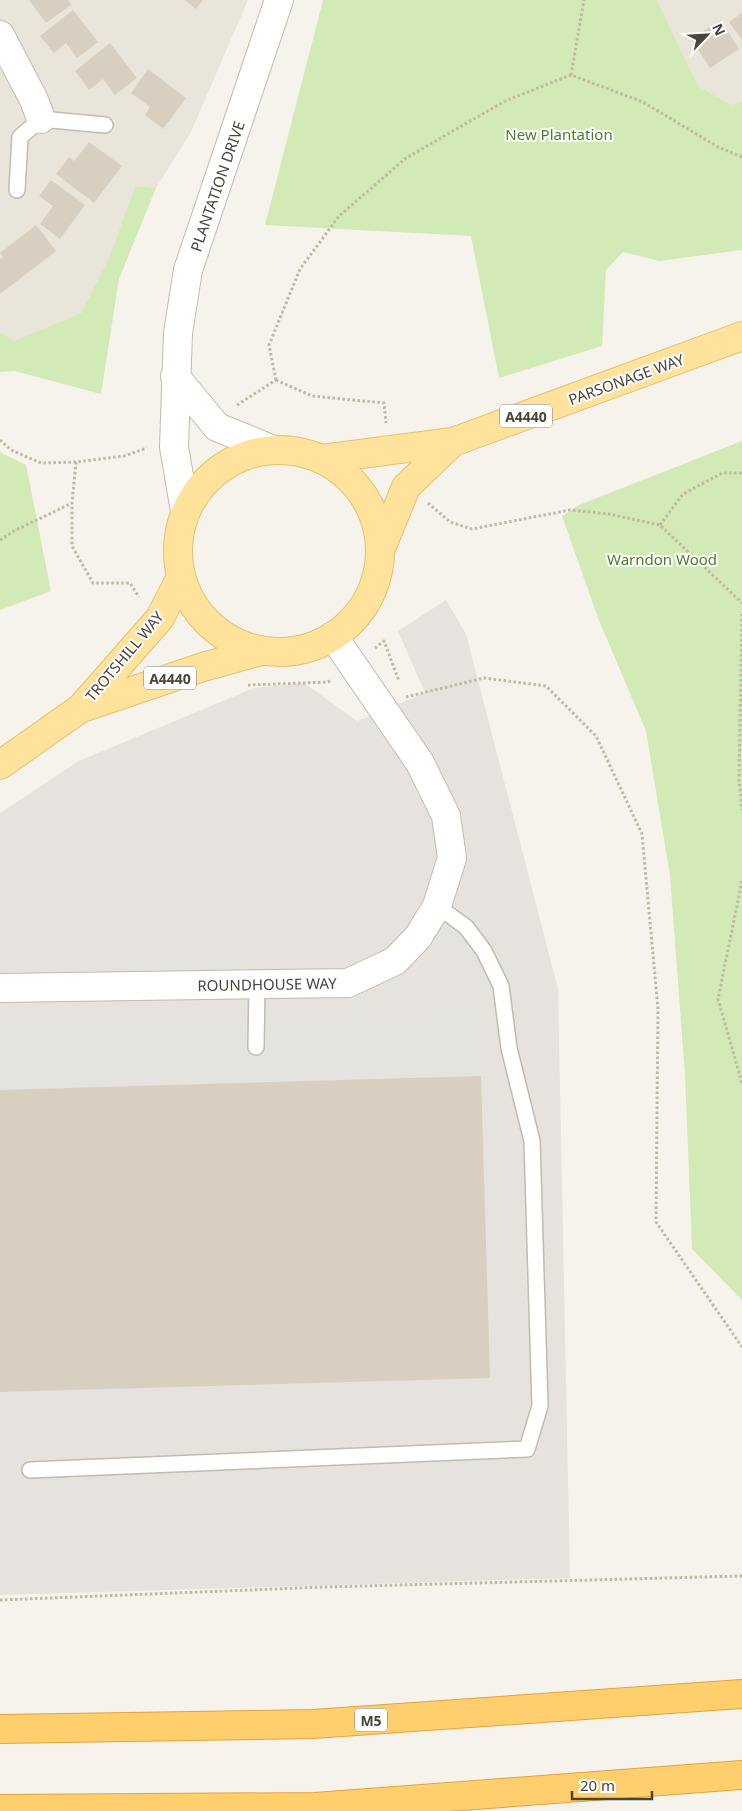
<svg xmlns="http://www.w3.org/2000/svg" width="742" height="1811" font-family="'Noto Sans',sans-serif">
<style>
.residential{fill:#eae5da}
.industrial{fill:#e6e2dd}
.green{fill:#d2eab5}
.parking{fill:#e5e3e0}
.building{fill:#d8cfc1}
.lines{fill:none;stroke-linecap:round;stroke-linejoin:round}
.service-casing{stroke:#c2bbae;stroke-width:18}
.minor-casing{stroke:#c2bbae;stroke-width:30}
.tertiary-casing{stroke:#c2bbae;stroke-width:30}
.primary-casing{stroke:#e6c16a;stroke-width:30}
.motorway-casing{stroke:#e0a43c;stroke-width:30}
.path{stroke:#c4b79f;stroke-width:3;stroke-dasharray:2.5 2.5;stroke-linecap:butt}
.service{stroke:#fff;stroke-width:15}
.minor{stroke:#fff;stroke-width:28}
.tertiary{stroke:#fff;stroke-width:28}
.primary{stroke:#ffe39c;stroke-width:28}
.motorway{stroke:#ffcf6e;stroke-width:28}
.labels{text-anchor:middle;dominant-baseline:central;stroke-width:4;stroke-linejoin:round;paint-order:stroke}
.shield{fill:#fff;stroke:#817c74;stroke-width:1}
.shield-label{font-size:14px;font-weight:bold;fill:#4b4439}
.park-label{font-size:15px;fill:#4a7f2a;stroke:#fff}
.street-label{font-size:15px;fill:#4b4439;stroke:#fff}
</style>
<rect width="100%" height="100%" fill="#f6f3ec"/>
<!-- residential -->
<path class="residential" d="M0,0H248L191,132L156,188L135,186L109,258L81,313L14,341L0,332Z
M657,0H742V101L732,105L698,86Z"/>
<!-- industrial -->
<path class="industrial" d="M446,600L466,634L558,989L570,1578L0,1595V813L79,761L254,688L304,683L357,721L425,693L398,631Z"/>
<!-- green -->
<path class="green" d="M323,0H657L698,86L732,105L742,101V250L659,261L623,252L606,270L602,346L499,378L471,236L265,225Z
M135,186L156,188L119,279L101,394L15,371L0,372V332L14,341L81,313L109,258Z
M742,441V1300L692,1249L685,1075L670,875L646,731L598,618L562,516L579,505Z
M0,452L26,465L51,591L0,610Z"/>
<!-- parking -->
<path class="parking" d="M479,1004L481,1074L0,1087V1016Z"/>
<!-- building -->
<path class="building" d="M29,0H68L71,5L46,23Z
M185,0H203L196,9Z
M73,10L98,42L77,58L66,43L54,53L40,36Z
M742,13V40L729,22Z
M721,20L739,49L710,68L691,39Z
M110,43L137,78L115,95L103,79L89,90L75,71Z
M148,69L186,98L163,129L145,115L150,107L131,93Z
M89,142L122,166L94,203L56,174L69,157L74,161Z
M51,180L85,205L60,239L40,224L53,206L39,196Z
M36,225L56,251L0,294V259L3,257L0,253Z
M481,1076L490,1378L0,1392V1090Z"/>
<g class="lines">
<defs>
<path id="service" d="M17,190L20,137L41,119L105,125
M256,1047L257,985
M30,1470L527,1449L540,1406L532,1141L509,1048L501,986L484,951L466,927L437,906"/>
<path id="minor" d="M0,35L34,100L41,119
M0,988L348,983L395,961L418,937L437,906L452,858L446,816L420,763L333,636"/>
<path id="tertiary" d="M175,376L217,427L271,449
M185,511L174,447L178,333L188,270L279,0"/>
<path id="primary" d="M178 551a101 101 0 1 1 202 0a101 101 0 1 1-202 0Z
M322,459L453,442L742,336
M380,551L406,487L453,442
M82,708L203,667L261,651
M0,765L81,708L160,618L181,577"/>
<path id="motorway" d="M0,1729L313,1724L742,1694
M0,1809L315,1807L742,1775"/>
</defs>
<!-- service casing -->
<use href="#service" class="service-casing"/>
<!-- minor casing -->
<use href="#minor" class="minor-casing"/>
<!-- tertiary casing -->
<use href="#tertiary" class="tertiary-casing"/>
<!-- primary casing -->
<use href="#primary" class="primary-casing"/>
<!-- motorway casing -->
<use href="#motorway" class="motorway-casing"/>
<!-- path -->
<path class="path" d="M571,75L584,0
M276,380L269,345L300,269L339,216L406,158L505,101L571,75L643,102L718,147L742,157
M276,380L312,396L384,403L386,423
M237,405L276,380
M0,440L11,450L41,463L76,462L124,456L147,448
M76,462L72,503V546L93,583H130L139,597
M428,503L450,522L472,529L570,510L609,514L660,525L742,603
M660,525L683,494L722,473H742
M0,540L14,531L72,503
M742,614L739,780L742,810
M375,648L384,641L399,681
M248,685L328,682L331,680
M406,697L484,678L546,686L596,736L642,834L658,1009L656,1222L742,1347
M742,881L718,999L742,1083
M0,1600L325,1587L742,1576"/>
<!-- service -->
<use href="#service" class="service"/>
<!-- minor -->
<use href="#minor" class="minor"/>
<!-- tertiary -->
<use href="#tertiary" class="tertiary"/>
<!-- primary -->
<use href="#primary" class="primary"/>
<!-- motorway -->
<use href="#motorway" class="motorway"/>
</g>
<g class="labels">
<!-- shield labels -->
<g class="shield">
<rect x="500" y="404.5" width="52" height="23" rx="4"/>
<rect x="144" y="666.5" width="52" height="23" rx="4"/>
<rect x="355" y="1708.5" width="32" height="23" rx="4"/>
</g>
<g class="shield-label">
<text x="526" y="416">A4440</text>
<text x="170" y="678">A4440</text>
<text x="371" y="1720">M5</text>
</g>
<!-- park labels -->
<g class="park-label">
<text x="559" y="134">New Plantation</text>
<text x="662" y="559">Warndon Wood</text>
</g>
<!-- street labels -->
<g class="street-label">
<text transform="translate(217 186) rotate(-71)">PLANTATION DRIVE</text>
<text transform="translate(626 379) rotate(-20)">PARSONAGE WAY</text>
<text transform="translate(124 656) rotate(-50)">TROTSHILL WAY</text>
<text transform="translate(267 984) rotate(-1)">ROUNDHOUSE WAY</text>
</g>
</g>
<!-- north arrow -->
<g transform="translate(707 35) rotate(65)" stroke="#ffffff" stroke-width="4" paint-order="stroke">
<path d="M0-4L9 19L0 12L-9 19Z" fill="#4b4439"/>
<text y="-8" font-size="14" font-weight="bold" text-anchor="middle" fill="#4b4439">N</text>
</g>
<!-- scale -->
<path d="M572 1791v8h80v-8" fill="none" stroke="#4b4439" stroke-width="2.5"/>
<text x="580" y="1791" font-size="15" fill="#4b4439" stroke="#ffffff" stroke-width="4" paint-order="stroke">20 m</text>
</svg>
